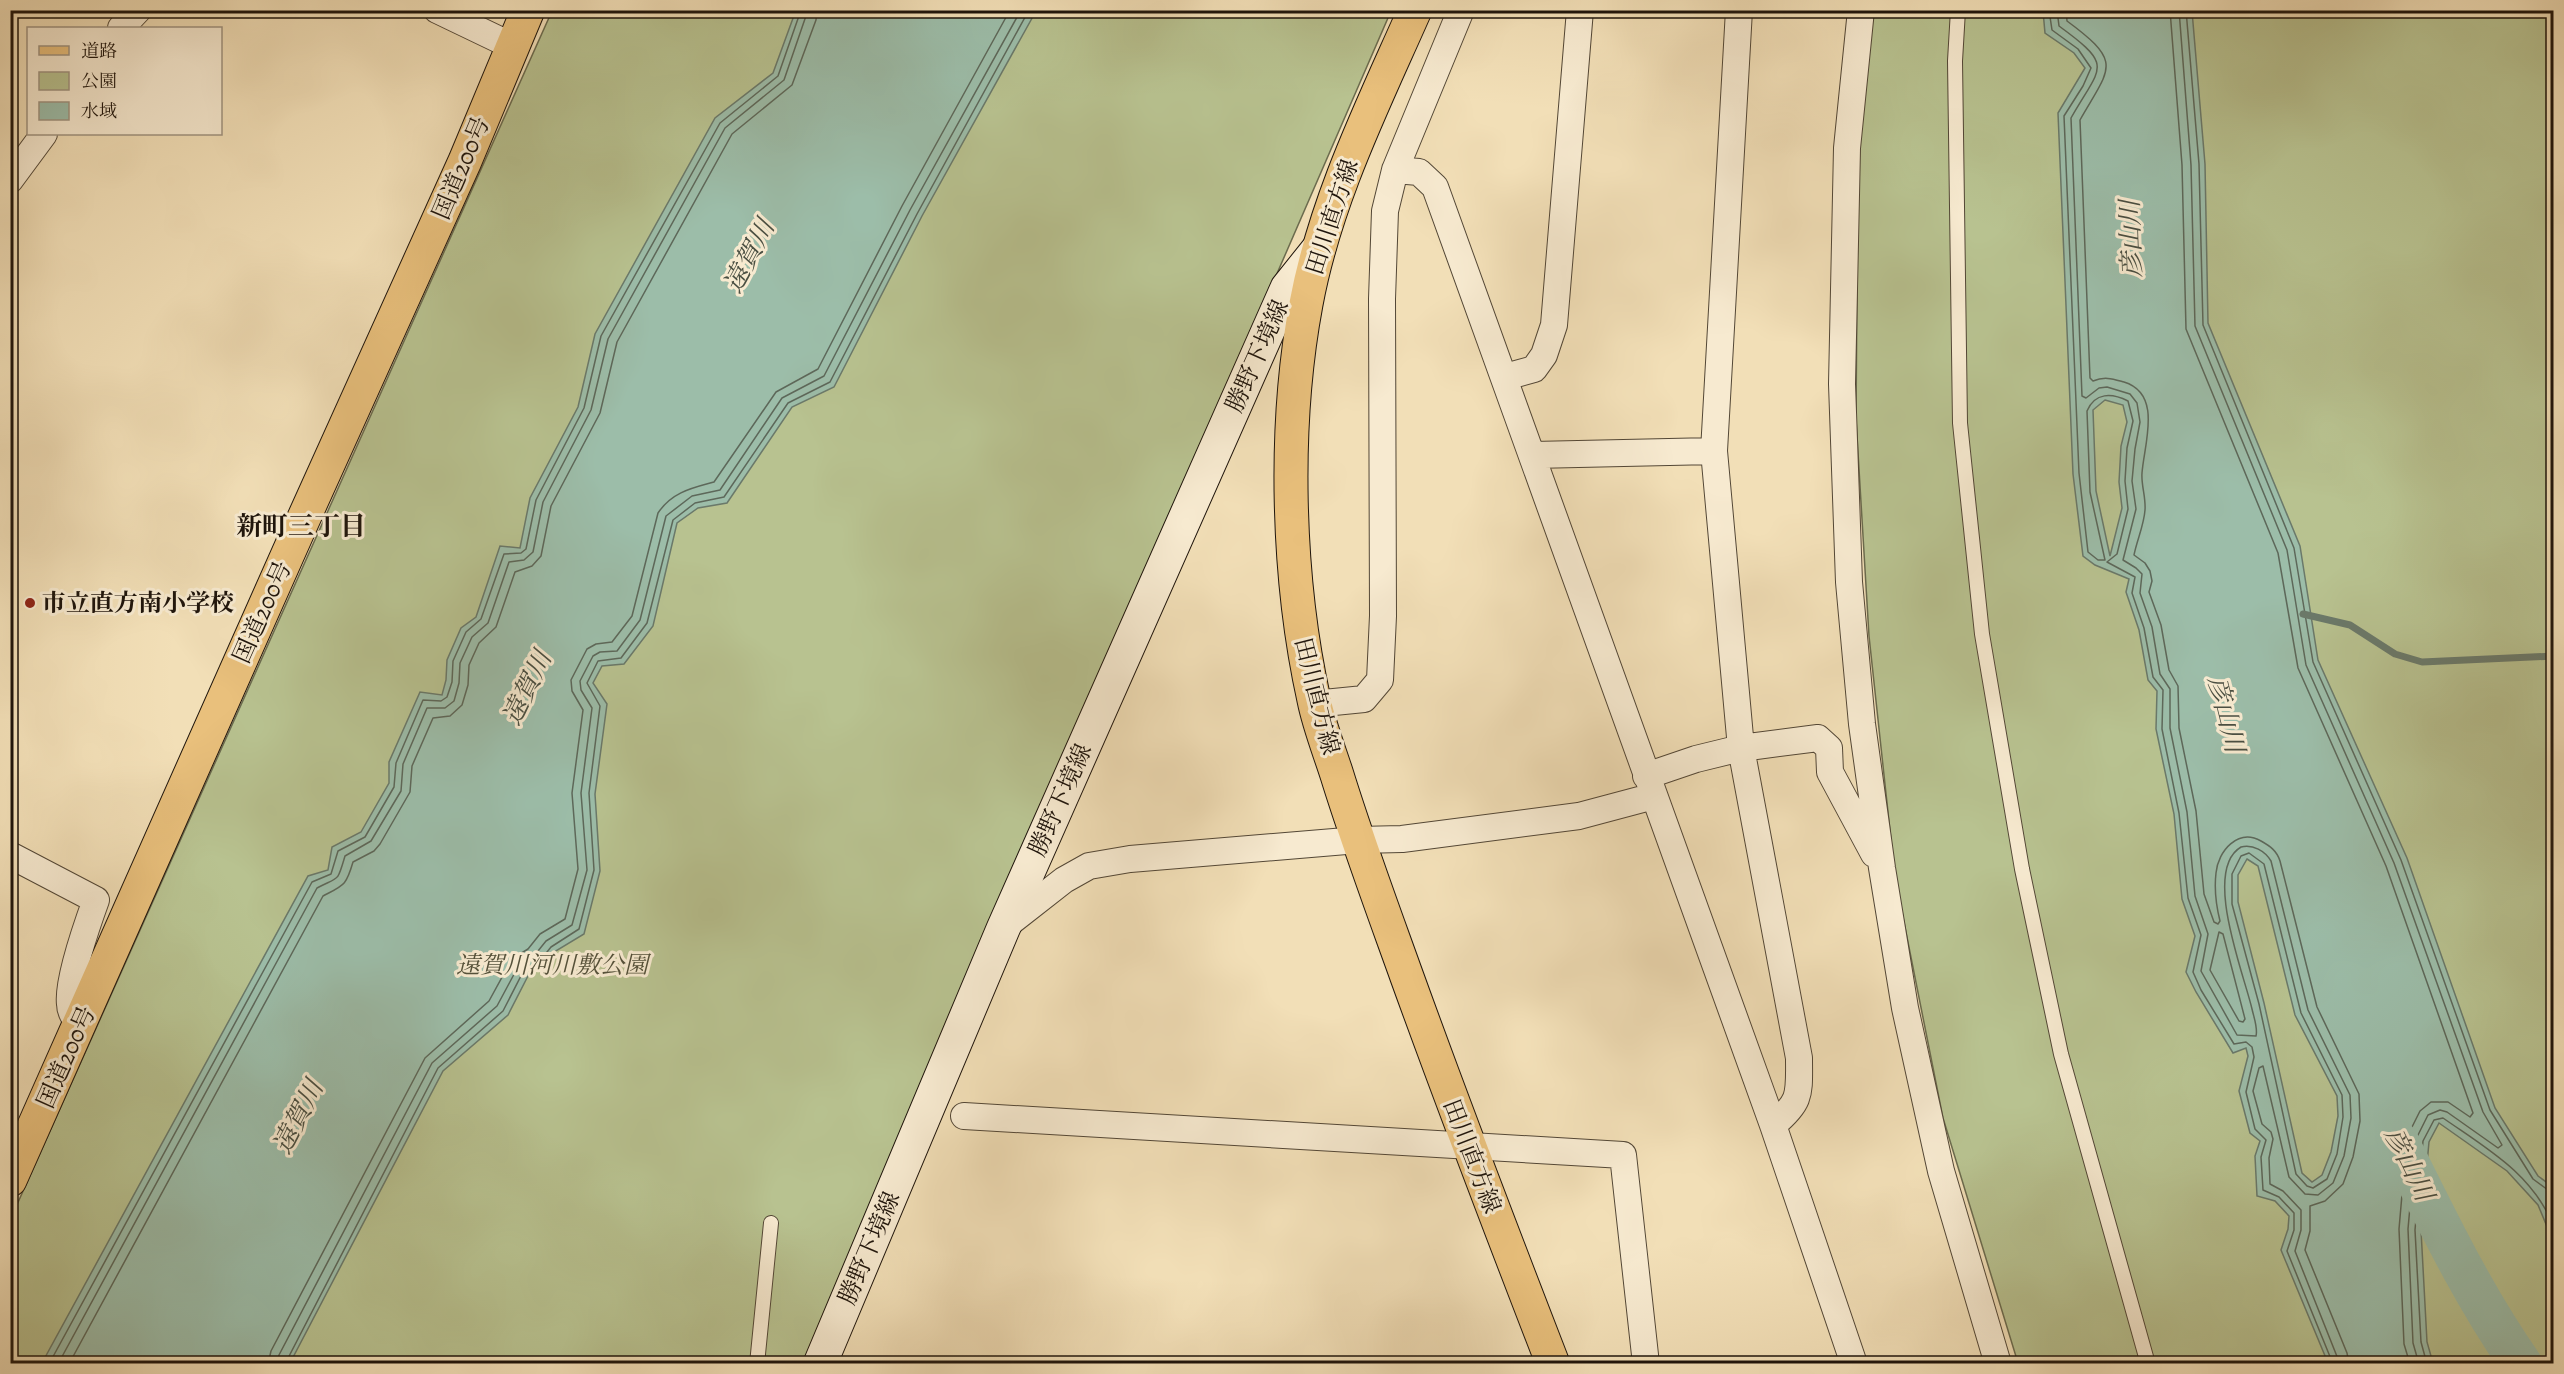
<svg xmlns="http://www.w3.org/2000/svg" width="2564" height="1374" font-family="Alegreya,'Noto Serif JP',serif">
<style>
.green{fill:#b8c290;stroke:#6b6b4e;stroke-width:1.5}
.water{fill:#9cbda9;stroke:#6a796a;stroke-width:1.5;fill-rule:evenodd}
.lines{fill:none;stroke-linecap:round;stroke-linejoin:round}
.shore{stroke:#5d685a;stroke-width:1.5}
.stream{stroke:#6a796a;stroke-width:7}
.river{stroke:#9cbda9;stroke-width:42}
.service-casing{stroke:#534736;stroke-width:16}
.minor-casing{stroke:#534736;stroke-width:28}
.secondary-casing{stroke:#1e140b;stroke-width:35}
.primary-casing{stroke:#1e140b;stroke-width:35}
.trunk-casing{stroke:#1e140b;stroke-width:35}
.service{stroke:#f7ead0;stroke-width:14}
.minor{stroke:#f7ead0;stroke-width:26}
.secondary{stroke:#f7ead0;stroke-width:33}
.primary{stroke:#e9c07c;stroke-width:33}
.trunk{stroke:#e9c07c;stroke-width:33}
.poi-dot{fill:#8f2418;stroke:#f7ead0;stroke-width:2}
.labels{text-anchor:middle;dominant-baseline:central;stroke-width:6;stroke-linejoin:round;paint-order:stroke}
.street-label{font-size:24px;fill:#1e140b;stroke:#f7ead0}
.poi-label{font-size:24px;font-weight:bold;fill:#1e140b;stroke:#f7ead0;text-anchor:start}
.park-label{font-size:24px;font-style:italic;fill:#54513a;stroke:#f7ead0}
.water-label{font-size:26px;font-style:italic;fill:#4a4f42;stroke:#f7ead0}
.neighbourhood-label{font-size:26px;font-weight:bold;fill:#1e140b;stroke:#f7ead0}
</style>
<rect width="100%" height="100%" fill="#f2dfb7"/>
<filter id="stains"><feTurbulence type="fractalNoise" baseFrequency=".00333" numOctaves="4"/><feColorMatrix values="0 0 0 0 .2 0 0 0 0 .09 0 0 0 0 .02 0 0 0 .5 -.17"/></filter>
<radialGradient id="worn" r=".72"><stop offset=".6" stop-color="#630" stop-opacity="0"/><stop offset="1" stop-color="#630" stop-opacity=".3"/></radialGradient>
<!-- green -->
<path class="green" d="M552,11H1391L804,1363L11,1364V1218Z
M1871,11H2553V1363H2018L1943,1118L1895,877L1869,636L1856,419L1858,159Z"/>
<!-- water -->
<path class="water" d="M796,10L1036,11L922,216L834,387L792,407L727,503L698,508L677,523L653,626L624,664L602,666L593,683L607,704L595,794L600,871L584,934L554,952L543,967L529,974L508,1015L443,1071L290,1363H42L308,876L328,870L332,847L361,832L389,783V762L420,692L442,695L446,680L447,660L461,628L476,617L500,546L520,548L530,498L578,407L595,334L715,118L773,73Z
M2043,11H2192L2205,164L2208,323L2300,546L2318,660L2407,858L2495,1108L2538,1176L2553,1187V1241L2538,1205L2507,1171L2439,1123L2429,1142L2421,1230L2427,1342L2433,1363H2328L2281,1250L2288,1229L2289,1216L2275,1201L2257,1196L2255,1156L2260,1141L2250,1133L2239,1091L2248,1056L2246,1048L2233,1053L2196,992L2186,972L2195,936L2182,899L2174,814L2156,729L2157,691L2148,680L2139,630L2126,592L2129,579L2095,565L2083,556L2073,474L2058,113L2085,68L2074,53L2045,33ZM2105,400L2123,405L2127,422L2121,446L2119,482L2122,508L2110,556L2096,491L2093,410ZM2247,859L2258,866L2295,1015L2337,1096L2338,1116L2331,1152L2322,1175L2312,1182L2302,1173L2264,1003L2238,902V875Z"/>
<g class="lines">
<!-- shore -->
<path class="shore" d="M2049,10L2052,30L2078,49L2091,68L2083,86L2064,116L2079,473L2088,552L2098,560H2105L2090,492L2087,411C2095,392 2112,393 2128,401L2133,421L2127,448L2125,481L2128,509L2117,554L2107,562L2135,577L2132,593L2144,628L2153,677L2163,690L2162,729L2179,813L2188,898L2201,935L2193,972L2201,990L2234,1044L2246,1042L2252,1047L2254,1057L2246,1092L2255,1129L2266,1140L2261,1157L2263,1190L2279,1197L2294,1213V1230L2287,1251L2333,1364
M2057,10L2059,26C2115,67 2101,65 2071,118L2082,396L2086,398L2099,388L2107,387L2130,394L2137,403L2140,422L2135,449L2132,481L2136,509L2123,560L2136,568L2142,574L2140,593L2152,627L2160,674L2170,689V728L2187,812L2195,896L2208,934L2201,971L2237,1035L2256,1036C2258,1028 2254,1018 2252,1009C2244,974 2202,870 2241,847C2253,844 2265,851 2271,861L2308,1010L2350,1095L2351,1118L2344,1156L2333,1183L2318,1195L2305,1194L2289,1177L2263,1066L2259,1068L2253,1091L2262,1124L2271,1132L2273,1139L2269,1158L2270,1184L2283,1191L2301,1210V1230L2295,1251L2340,1364
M2066,10L2067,21C2124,63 2110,67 2080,120L2090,378L2093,381C2105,376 2113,379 2124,382C2163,394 2144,444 2142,473C2141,485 2146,497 2145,510C2144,525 2137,540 2134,555L2145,563L2150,571L2152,581L2149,592L2161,625L2169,670L2178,686L2179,728L2196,811L2204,894L2214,922L2218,924L2220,921C2216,905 2214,890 2216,873C2218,851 2238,828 2261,841C2270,846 2277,851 2280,861L2317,1007L2359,1094L2360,1121L2353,1157L2343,1184L2325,1201L2310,1206V1231L2305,1250L2347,1353L2349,1364
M2170,10L2182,165L2186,329L2278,553L2298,668L2386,866L2473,1113L2470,1117L2448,1102H2431L2420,1111L2407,1137L2399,1229L2404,1344L2410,1364
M2179,10L2191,165L2195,326L2287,550L2306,665L2394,863L2483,1112L2502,1145L2498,1148L2447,1112L2440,1110L2428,1115L2416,1139L2408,1229L2413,1343L2419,1364
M2186,10L2199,164L2203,325L2294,548L2313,662L2401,860L2490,1110L2533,1179L2548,1190L2554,1191
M2249,853L2264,864L2301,1013L2342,1095L2343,1117L2337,1154L2327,1179L2313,1188L2307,1186L2296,1174L2259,1004L2232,904V874L2241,856Z
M2219,932L2223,934L2245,1019L2243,1022L2239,1021L2210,970Z
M49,1364L312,882L331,874L338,851L365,837L394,787L396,763L423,700L441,701L447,697L452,682L453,661L466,632L481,619L504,554L521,553L526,549L536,500L584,408L601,336L720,123L778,76L801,10
M58,1364L317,888C340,876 337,883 345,856L371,841L401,791L403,764L427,708H445L454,701L459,683L460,663L472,637L488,623L509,562L524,560L533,552L543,502L591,410L608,339L725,128L784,80L808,10
M69,1364L323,896C344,885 346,886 353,862L374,851L380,844L410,792L412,766L433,718L450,716L462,705L468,685L469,665L479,643L496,627L515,572L532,566L541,556L551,506L600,413L617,342L732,134L792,85L816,20L817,10
M268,1364L271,1351L425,1058L489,1001L512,959L528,949L540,934L565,919L578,869L572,793L583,710L572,691L571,680L587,649L596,644L612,642L632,616L658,513C672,492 692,488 714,482L776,392L818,369L902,206L1010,10
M277,1364L279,1355L432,1063L497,1006L519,965L534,956L546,941L572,925L587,870L581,793L592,708L581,690L580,681L593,656L600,652L617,651L640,620L666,516L692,496L720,490L782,398L824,376L910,210L1021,10
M285,1364L438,1068L503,1011L524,970L539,962L551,947L579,929L594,870L589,793L600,706L587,683L598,661L621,658L647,623L673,520L695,503L724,497L788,403L830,382L917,214L1029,10
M2427,1364L2421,1342L2415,1230L2423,1141L2434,1120L2443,1118C2489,1150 2531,1173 2554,1226"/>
<!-- stream -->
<path class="stream" d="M2303,614L2350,625L2395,654L2422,662L2554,656"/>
<!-- river -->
<path class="river" d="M2398,1142C2436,1218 2472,1294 2521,1364"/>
<defs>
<path id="service" d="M1958,10L1955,61L1960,423L1982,634L2022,869L2061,1054L2148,1364
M757,1364L771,1223"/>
<path id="minor" d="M437,10L512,46
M1739,10L1714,451L1741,748L1799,1058C1799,1094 1802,1101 1773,1125
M1861,10L1847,148L1842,384L1849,582L1862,724L1882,868L1905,1008L1941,1171L1998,1364
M121,28L138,10
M1395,170L1419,172L1435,187L1773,1125L1854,1364
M10,180L44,134
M1505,377L1534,369L1544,355L1554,325L1580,10
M1533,455L1714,451
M1314,704L1364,699L1380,680L1383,616L1382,299L1385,211L1395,170L1461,10
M1646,776L1696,759L1741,748L1818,738L1829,748L1830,772L1874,854
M10,855L96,900C88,922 67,982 70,1004C70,1012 75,1019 81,1024
M1004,927L1064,880L1089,866L1130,859L1358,840L1402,839L1579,816L1654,796
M964,1116L1623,1155L1646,1364"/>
<path id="secondary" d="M820,1364L1003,929L1287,288L1319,248"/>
<path id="primary" d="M1415,10C1373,105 1325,201 1306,304C1283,427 1287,578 1314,700C1319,725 1329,750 1337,775C1358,843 1383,910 1407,977C1454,1107 1503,1235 1553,1364"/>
<path id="trunk" d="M10,1180L303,520L465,161L528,10"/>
</defs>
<!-- service casing -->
<use href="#service" class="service-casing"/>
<!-- minor casing -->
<use href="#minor" class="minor-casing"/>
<!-- secondary casing -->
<use href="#secondary" class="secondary-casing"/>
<!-- primary casing -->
<use href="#primary" class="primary-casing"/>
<!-- trunk casing -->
<use href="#trunk" class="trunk-casing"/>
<!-- service -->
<use href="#service" class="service"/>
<!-- minor -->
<use href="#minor" class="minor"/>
<!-- secondary -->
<use href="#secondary" class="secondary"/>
<!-- primary -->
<use href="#primary" class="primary"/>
<!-- trunk -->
<use href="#trunk" class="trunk"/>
</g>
<!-- markers -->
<circle class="poi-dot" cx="30" cy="603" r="6"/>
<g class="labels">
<!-- street labels -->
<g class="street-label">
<text transform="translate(461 168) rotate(-67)">国道200号</text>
<text transform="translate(1332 217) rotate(-72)">田川直方線</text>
<text transform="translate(1257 356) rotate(-66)">勝野下境線</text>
<text transform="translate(262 612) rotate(-66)">国道200号</text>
<text transform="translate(1317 696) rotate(76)">田川直方線</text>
<text transform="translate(1060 800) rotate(-66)">勝野下境線</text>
<text transform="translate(66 1057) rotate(-66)">国道200号</text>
<text transform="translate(1472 1156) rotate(69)">田川直方線</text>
<text transform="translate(869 1248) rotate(-67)">勝野下境線</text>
</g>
<!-- poi labels -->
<g class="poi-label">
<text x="42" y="603">市立直方南小学校</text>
</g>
<!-- park labels -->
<g class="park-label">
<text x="552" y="965">遠賀川河川敷公園</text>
</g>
<!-- water labels -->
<g class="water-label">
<text transform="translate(2131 239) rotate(-92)">彦山川</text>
<text transform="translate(749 256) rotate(-62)">遠賀川</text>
<text transform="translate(527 688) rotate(-64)">遠賀川</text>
<text transform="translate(2226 714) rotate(76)">彦山川</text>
<text transform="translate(298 1117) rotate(-63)">遠賀川</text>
<text transform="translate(2409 1164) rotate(64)">彦山川</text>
</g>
<!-- neighbourhood labels -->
<g class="neighbourhood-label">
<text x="301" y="526">新町三丁目</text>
</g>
</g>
<!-- margin -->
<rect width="2564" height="1374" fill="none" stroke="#f2dfb7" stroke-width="36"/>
<rect x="12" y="12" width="2540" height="1350" fill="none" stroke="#1e140b" stroke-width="3"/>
<rect x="18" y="18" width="2528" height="1338" fill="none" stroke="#1e140b" stroke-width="1.5"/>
<!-- legend -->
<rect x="27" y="27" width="195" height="108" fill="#f7ead0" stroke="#a09481" stroke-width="1.5"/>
<rect x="39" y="46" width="30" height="9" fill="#e9c07c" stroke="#a09481" stroke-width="1.5"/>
<text x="81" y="57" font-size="18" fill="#1e140b">道路</text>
<rect x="39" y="72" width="30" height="18" fill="#b8c290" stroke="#a09481" stroke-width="1.5"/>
<text x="81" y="87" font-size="18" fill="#1e140b">公園</text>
<rect x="39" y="102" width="30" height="18" fill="#9cbda9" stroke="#a09481" stroke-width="1.5"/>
<text x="81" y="117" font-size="18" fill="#1e140b">水域</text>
<rect width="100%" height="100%" filter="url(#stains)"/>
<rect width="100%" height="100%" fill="url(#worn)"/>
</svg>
